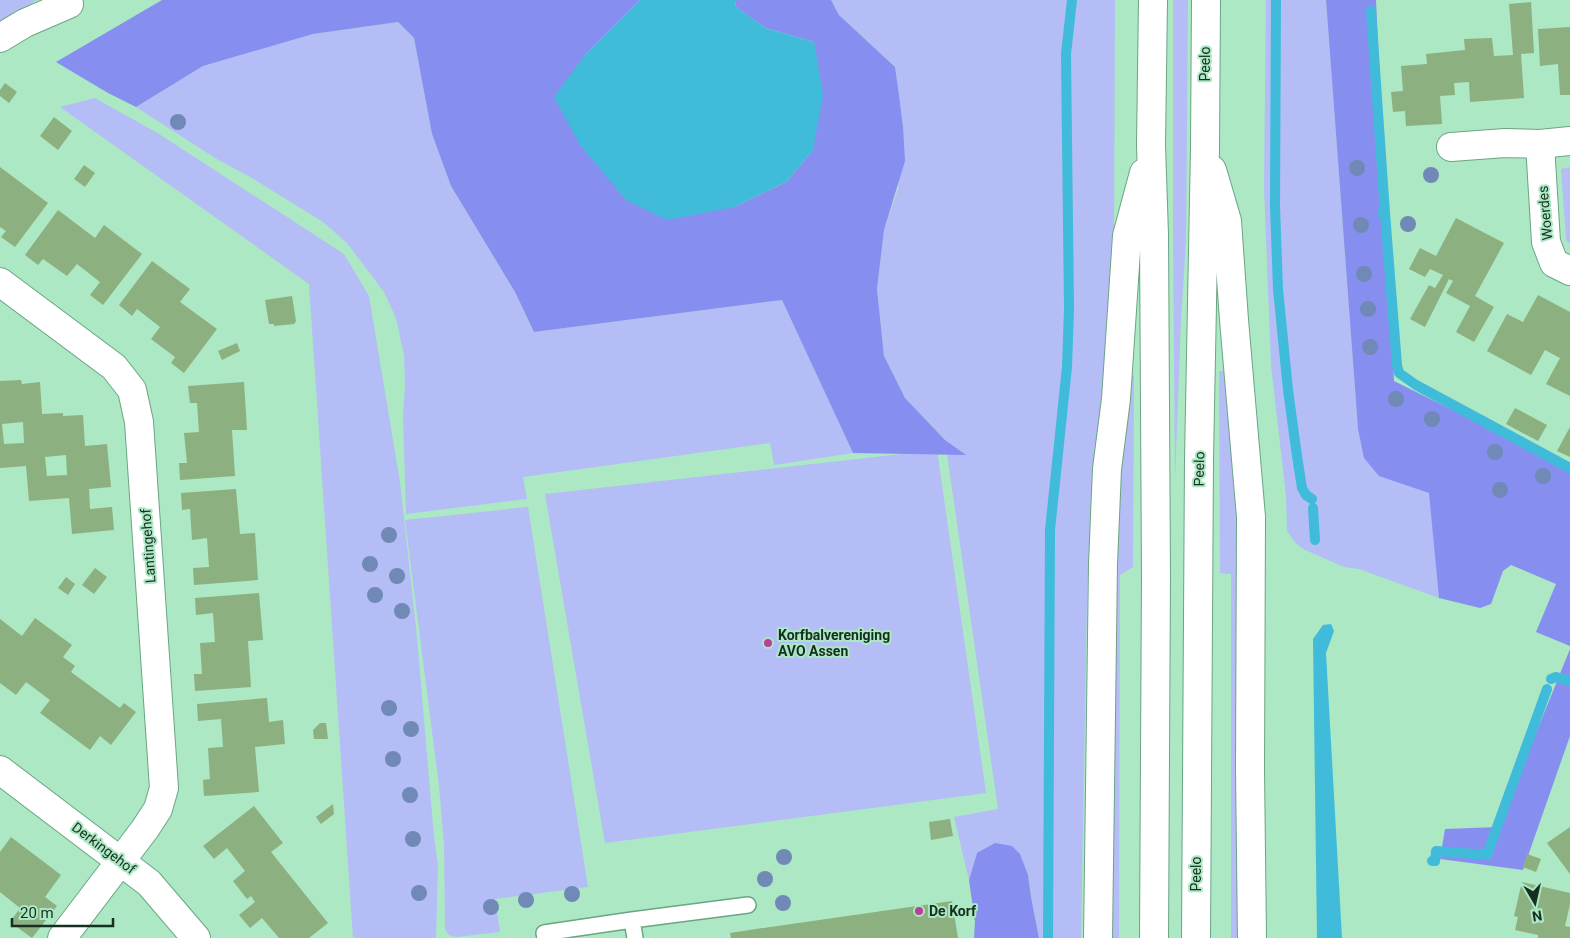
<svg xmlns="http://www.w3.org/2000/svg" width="1570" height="938" font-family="Roboto,sans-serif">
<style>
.green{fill:#b4bdf6}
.forest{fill:#868ff0}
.water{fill:#40bbd9}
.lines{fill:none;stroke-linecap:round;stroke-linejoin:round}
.stream{stroke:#40bbd9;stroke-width:10}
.building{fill:#8cb07f;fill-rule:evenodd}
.lane-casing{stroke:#6ba583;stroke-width:18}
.street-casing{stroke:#6ba583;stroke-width:30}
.primary-casing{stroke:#6ba583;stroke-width:30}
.lane{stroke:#fff;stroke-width:15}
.street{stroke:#fff;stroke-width:28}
.primary{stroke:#fff;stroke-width:28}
.tree{fill:#7089b6}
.poi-dot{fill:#b4409a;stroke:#abe8c3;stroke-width:2}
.labels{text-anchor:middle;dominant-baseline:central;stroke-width:4;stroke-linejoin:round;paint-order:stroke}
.street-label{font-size:14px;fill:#162f21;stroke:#abe8c3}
.poi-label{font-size:14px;font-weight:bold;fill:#162f21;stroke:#abe8c3;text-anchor:start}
</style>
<rect width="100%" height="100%" fill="#abe8c3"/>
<!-- green -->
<path class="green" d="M0,0H36L0,24Z
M831,0H1115L1114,234L1111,306L1091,496L1087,597L1081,938H1039L1031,897L1028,875L977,853L969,880L954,817L998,809L945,440L905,398L884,356L877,289L884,230L898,189L903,127L895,67L839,15Z
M1173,0H1188L1186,242L1181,319L1175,481L1173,235Z
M1266,0H1326L1358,429L1411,485L1430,493L1439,598L1359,569L1344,567L1303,549L1295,542L1287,531L1286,496L1271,365L1264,186Z
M398,22L414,38L432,134L451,186L515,292L534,332L782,300L853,453L774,465L770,443L523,477L527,499L406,514L403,416L405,386L404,355L396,318L384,292L347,243L323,222L252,178L215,158L136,107L203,66L313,34Z
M95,98L159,134L344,254L369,296L400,482L417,637L434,837L438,865L436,938H353L309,284L60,107Z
M1570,167V244L1566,240L1561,169Z
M1219,371H1228L1237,446L1243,938H1231V574L1220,573Z
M1128,373L1134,375L1133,567L1120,575L1119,938H1108L1111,552Z
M937,450L986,793L605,843L545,494Z
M528,507L588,887L495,899L500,932L456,937L449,935L445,929L444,844L439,786L405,520Z"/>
<!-- forest -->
<path class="forest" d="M162,0H640L585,55L734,207L786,182L813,150L814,42L765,28L736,7L735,0H831L839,15L895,67L899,95L903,127L905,161L884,230L877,289L884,356L905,398L945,440L966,455L853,453L782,300L534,332L515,292L451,186L432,134L414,38L398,22L313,34L203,66L136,107L108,93L56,62Z
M1326,0H1376L1394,381L1570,468V646L1536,632L1556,584L1511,565L1503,571L1491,604L1480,608L1439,598L1429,493L1379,476L1364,458L1358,429Z
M1570,649V736L1523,870L1440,859L1445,829L1498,827Z
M995,843L1012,846L1020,854L1028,875L1031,897L1039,938H974L975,922L969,880L977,853Z"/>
<!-- water -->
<path class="water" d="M640,0H735L736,7L765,28L814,42L823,95L813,150L786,182L734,207L667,220L626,200L580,145L554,97L585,55Z
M1331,624L1334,631L1326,653L1342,938H1317L1313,639L1323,625Z"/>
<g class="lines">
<!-- stream -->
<path class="stream" d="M1276,0L1275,206L1278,289L1288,390L1297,456L1302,488L1306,495L1312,499
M1371,11L1385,213
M1382,213H1385L1397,365L1399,373L1416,385L1570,468
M1313,508L1315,540
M1551,679L1556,677L1570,681
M1432,861H1435L1436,851L1487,855L1547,689
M1048,938L1050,530L1067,367L1069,308L1066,54L1072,0"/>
</g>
<!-- building -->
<path class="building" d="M1531,2L1534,53L1521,54L1524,98L1470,102L1469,82L1454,83L1455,95L1440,96L1442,124L1406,126L1405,111L1393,112L1391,92L1403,91L1401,66L1427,64L1426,54L1465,50L1464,39L1492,38L1494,56L1513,55L1509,4Z
M1570,27V95H1560L1558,64L1540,66L1538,29Z
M5,83L17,92L9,103L0,96V90Z
M54,117L72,131L58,150L40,136Z
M84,165L95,173L85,187L74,179Z
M0,167L48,203L15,247L1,237L6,231L0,227Z
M58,210L95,238L104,225L142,254L103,305L90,295L100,282L77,264L67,276L43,259L38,265L25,255Z
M1456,218L1504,243L1475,296L1494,307L1474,342L1456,332L1470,306L1446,293L1453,281L1449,279L1425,327L1410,319L1429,285L1435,288L1443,275L1430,269L1425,277L1409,269L1420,248L1436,256Z
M152,261L190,289L180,302L217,329L184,373L171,363L175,357L151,339L160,327L137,309L132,316L119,305Z
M1538,295L1570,312V396L1546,384L1560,358L1545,350L1531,375L1487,351L1507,314L1523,322Z
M292,296L296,321L294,324L274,326V324H269L265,300Z
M237,343L240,351L222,360L218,351Z
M21,380L22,384L40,382L42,414L63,413V416L83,415L85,446L107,444L111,487L89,489L90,509L112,507L114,530L72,534L69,498L29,501L26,466L0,468V381ZM23,422L24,443L4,444L2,424ZM66,455L67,475L47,476L45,457Z
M244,382L247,430H232L235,476L180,480L179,463H187L184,433L199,432L197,403H190L188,386Z
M1515,408L1547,425L1538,441L1506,424Z
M1570,427V457L1557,451Z
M236,489L240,534L255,533L258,580L194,585L193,568L209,567L207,538L192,540L190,509L182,510L181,493Z
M95,568L107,577L94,594L82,585Z
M66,577L75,584L68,595L58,588Z
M259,593L263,640L248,641L251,687L195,691L194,674H202L200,643L215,642L213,613L196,615L195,598Z
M35,618L72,645L63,657L75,666L71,672L120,708L124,703L136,712L111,745L100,736L90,750L40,713L50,700L26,682L16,695L0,683V619L22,636Z
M267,698L269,722L283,720L285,744L255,747L259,792L204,796L203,780L210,779L208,748L223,747L221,719L198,721L197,704Z
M320,723H326L328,739H314L313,730Z
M333,804L334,814L321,824L316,817Z
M254,806L283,843L271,852L328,923L309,938H279L262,918L250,928L239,915L255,902L251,896L247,899L233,881L245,871L227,848L214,859L203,846Z
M950,819L953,836L931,840L929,822Z
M1570,827V874L1547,843Z
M11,837L61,875L45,897L57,906L32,938L10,922L20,908L0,892V852Z
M1527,854L1541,859L1536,872L1523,867Z
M1522,882L1570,893V904L1565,926L1570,927V938H1538V935L1515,930L1518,917L1514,916Z
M952,901L958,938H731L730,933L756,929Z"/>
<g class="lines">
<defs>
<path id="lane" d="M632,920L748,905
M545,938L544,933L632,920L635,938"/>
<path id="street" d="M0,38L25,23L69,4
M1540,144L1546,242L1554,263L1570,271
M1451,147L1505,143L1540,144L1570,141
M0,282L114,367L132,390L139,422L164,788L158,809L145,829L62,938
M0,770L149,883L196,938"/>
<path id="primary" d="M1153,0L1151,145L1154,235L1156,576L1154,938
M1212,170L1227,221L1234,320L1251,517L1250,769L1252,938
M1098,938L1103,564L1107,469L1116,399L1127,236L1144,173
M1196,938L1199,459L1205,148L1206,0"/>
</defs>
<!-- lane casing -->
<use href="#lane" class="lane-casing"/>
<!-- street casing -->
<use href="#street" class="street-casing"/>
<!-- primary casing -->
<use href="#primary" class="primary-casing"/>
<!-- lane -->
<use href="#lane" class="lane"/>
<!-- street -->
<use href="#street" class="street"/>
<!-- primary -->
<use href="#primary" class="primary"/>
</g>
<!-- trees -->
<g class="tree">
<circle cx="178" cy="122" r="8"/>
<circle cx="1357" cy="168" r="8"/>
<circle cx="1431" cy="175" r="8"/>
<circle cx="1408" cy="224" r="8"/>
<circle cx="1361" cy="225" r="8"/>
<circle cx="1364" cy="274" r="8"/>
<circle cx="1368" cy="309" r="8"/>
<circle cx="1370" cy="347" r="8"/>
<circle cx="1396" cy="399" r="8"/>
<circle cx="1432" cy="419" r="8"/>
<circle cx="1495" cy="452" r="8"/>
<circle cx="1543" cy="476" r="8"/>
<circle cx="1500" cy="490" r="8"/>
<circle cx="389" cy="535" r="8"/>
<circle cx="370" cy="564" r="8"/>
<circle cx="397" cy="576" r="8"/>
<circle cx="375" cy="595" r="8"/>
<circle cx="402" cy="611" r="8"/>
<circle cx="389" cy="708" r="8"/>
<circle cx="411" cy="729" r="8"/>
<circle cx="393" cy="759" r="8"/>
<circle cx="410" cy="795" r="8"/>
<circle cx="413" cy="839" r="8"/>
<circle cx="784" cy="857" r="8"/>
<circle cx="765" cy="879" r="8"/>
<circle cx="419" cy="893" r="8"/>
<circle cx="572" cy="894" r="8"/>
<circle cx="526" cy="900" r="8"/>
<circle cx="783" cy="903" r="8"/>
<circle cx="491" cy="907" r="8"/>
</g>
<!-- markers -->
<g class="poi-dot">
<circle cx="768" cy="643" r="5"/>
<circle cx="919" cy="911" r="5"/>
</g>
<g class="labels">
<!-- street labels -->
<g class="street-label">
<text transform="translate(1205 64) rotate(-90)">Peelo</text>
<text transform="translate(1545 213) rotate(-95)">Woerdes</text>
<text transform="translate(1199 469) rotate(-89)">Peelo</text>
<text transform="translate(148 546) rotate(-94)">Lantingehof</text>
<text transform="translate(104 848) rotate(37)">Derkingehof</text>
<text transform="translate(1196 874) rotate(-90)">Peelo</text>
</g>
<!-- poi labels -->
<g class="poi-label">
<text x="778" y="635">Korfbalvereniging<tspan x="778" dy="16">AVO Assen</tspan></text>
<text x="929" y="911">De Korf</text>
</g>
</g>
<!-- north arrow -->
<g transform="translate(1535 903) rotate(171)" stroke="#abe8c3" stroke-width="4" paint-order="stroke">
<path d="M0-4L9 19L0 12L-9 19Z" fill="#162f21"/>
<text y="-8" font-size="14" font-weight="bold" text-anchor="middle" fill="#162f21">N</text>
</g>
<!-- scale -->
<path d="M12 918v8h101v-8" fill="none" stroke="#162f21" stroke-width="2.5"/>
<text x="20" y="918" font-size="15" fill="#162f21" stroke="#abe8c3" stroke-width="4" paint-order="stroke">20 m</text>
</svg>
